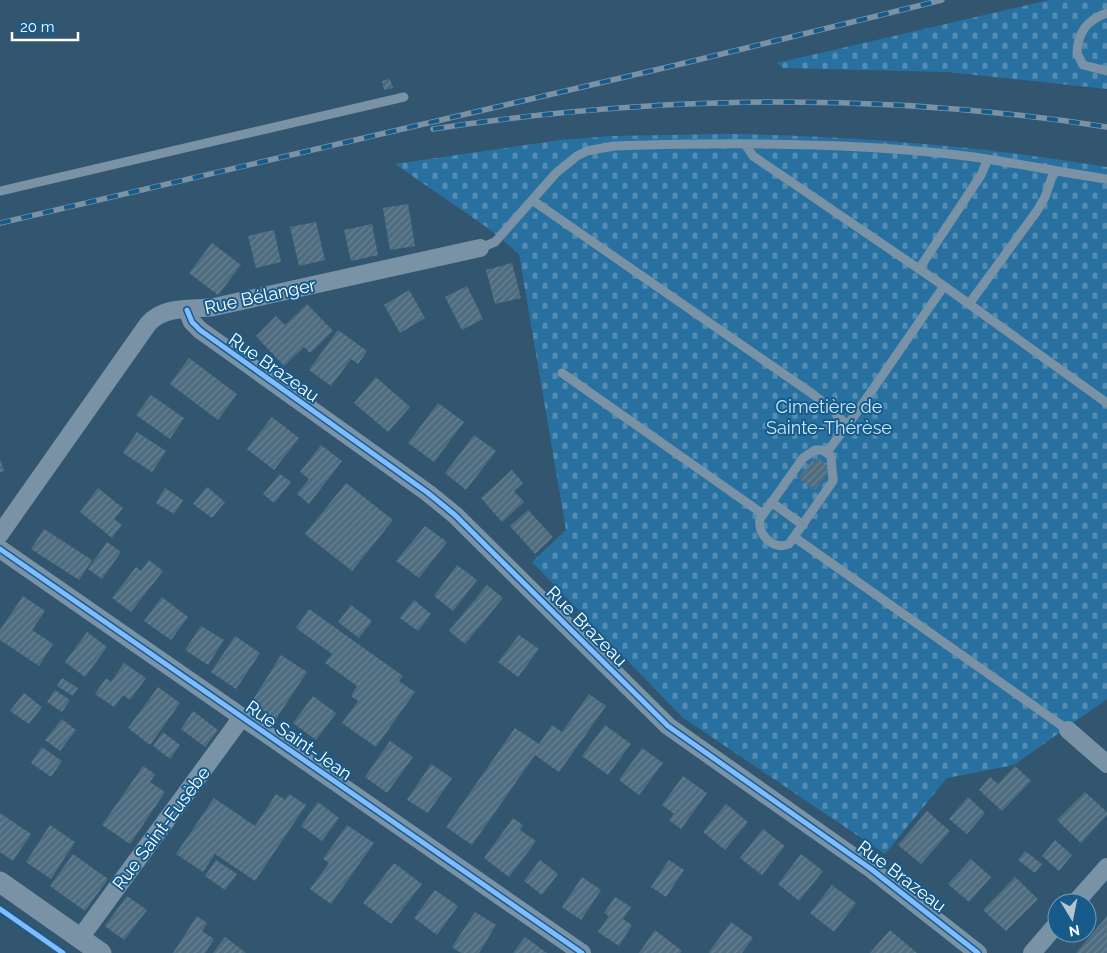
<svg xmlns="http://www.w3.org/2000/svg" width="1107" height="953" font-family="Raleway,sans-serif">
<style>
.cemetery{fill:url(#cemetery-stones)}
.building{fill:url(#building-hatch)}
.lines{fill:none;stroke-linecap:round;stroke-linejoin:round}
.service{stroke:#7992a5;stroke-width:9}
.minor{stroke:#7992a5;stroke-width:18}
.tertiary{stroke:#7992a5;stroke-width:21}
.rail-casing{stroke:#7a92a4;stroke-width:5.5}
.rail{stroke:#175b8b;stroke-width:4;stroke-dasharray:11;stroke-linecap:butt}
.cycleway-casing{stroke:#175b8b;stroke-width:8}
.cycleway{stroke:#80bcff;stroke-width:5}
.labels{text-anchor:middle;dominant-baseline:central;stroke-width:4;stroke-linejoin:round;paint-order:stroke}
.street-label{font-size:18px;fill:#fff;stroke:#175b8b}
.park-label{font-size:18px;fill:#c6e6fb;stroke:#175b8b}
</style>
<defs>
<pattern id="cemetery-stones" width="16" height="16" patternUnits="userSpaceOnUse" patternTransform="scale(1.25)"><rect width="16" height="16" fill="#2870a0"/><path d="M2 7V4a2 2 0 0 1 4 0v3zM10 15v-3a2 2 0 0 1 4 0v3z" fill="#538db3"/></pattern>
<pattern id="building-hatch" width="6" height="6" patternUnits="userSpaceOnUse" patternTransform="scale(1.25)"><rect width="6" height="6" fill="#4e6c80"/><path d="M-1 1l2-2M0 6l6-6M5 7l2-2" fill="none" stroke="#698293"/></pattern>
</defs>
<rect width="100%" height="100%" fill="#325670"/>
<!-- cemetery -->
<path class="cemetery" d="M1049,0H1107V89L947,72L783,68L777,63Z
M727,134C854,136 982,146 1107,167V699L1014,765L947,778L885,854L682,717L532,562L566,530L519,254L492,231L395,164L560,140L612,136Z"/>
<!-- building -->
<path class="building" d="M390,79L393,88L384,90L382,81Z
M408,204L415,246L390,250L383,208Z
M316,222L325,260L299,266L290,227Z
M372,224L378,255L351,261L344,230Z
M274,230L281,262L256,268L248,236Z
M212,243L241,265L218,295L189,273Z
M512,263L521,298L495,304L486,270Z
M467,286L483,319L462,330L445,297Z
M409,290L425,318L400,333L384,305Z
M307,304L333,331L310,353L304,347L284,366L256,336L276,316L285,325Z
M338,330L367,351L358,364L351,359L331,386L309,370Z
M189,358L237,394L218,420L170,384Z
M376,377L410,407L388,432L354,403Z
M151,395L184,418L170,439L136,415Z
M438,403L464,422L434,462L408,443Z
M272,417L299,438L274,470L247,449Z
M137,432L166,451L152,472L123,453Z
M474,435L496,451L466,490L445,473Z
M321,445L342,461L309,504L297,494L309,479L300,472Z
M818,458L828,466L825,469L829,472L815,490L799,478L812,460L814,462Z
M0,459L4,471L0,472Z
M512,470L523,483L514,491L524,502L502,522L481,498Z
M280,474L291,482L274,503L263,494Z
M346,483L393,520L352,571L305,534Z
M207,487L225,502L212,518L193,504Z
M98,488L123,508L114,519L122,525L112,538L80,512Z
M165,488L183,500L174,514L156,503Z
M528,510L553,537L535,554L510,526Z
M425,526L447,542L419,578L396,561Z
M44,529L92,560L79,580L31,549Z
M107,542L121,552L102,579L88,569Z
M149,560L163,571L131,612L112,598L136,567L141,571Z
M457,565L477,580L453,611L434,596Z
M487,585L503,598L465,644L449,631Z
M23,596L45,611L32,630L53,644L39,666L0,640V630Z
M162,597L188,617L171,640L144,621Z
M414,600L431,614L418,631L400,618Z
M351,605L372,621L359,638L338,622Z
M309,609L403,676L399,681L415,692L376,747L342,723L358,701L351,696L357,686L325,663L332,654L296,628Z
M201,626L224,640L208,665L185,650Z
M87,632L107,647L85,677L65,662Z
M519,635L539,649L518,677L498,662Z
M235,636L260,653L236,689L211,672Z
M281,655L307,672L276,719L251,703Z
M124,663L146,678L130,700L123,695L114,707L95,694L106,678L111,682Z
M62,678L78,688L73,696L57,686Z
M158,687L180,703L150,745L128,728Z
M55,690L70,700L62,712L47,702Z
M24,693L42,707L29,724L10,711Z
M589,694L606,706L559,772L535,755L472,845L446,827L515,728L539,744L552,725L562,732Z
M313,696L336,713L316,740L293,723Z
M193,711L218,730L205,747L181,729Z
M62,719L76,730L60,751L45,740Z
M605,725L631,744L608,775L582,756Z
M163,732L180,745L170,759L153,746Z
M390,741L413,757L387,793L365,777Z
M42,747L62,761L51,777L31,763Z
M642,748L663,763L639,795L619,780Z
M431,764L452,778L428,813L407,800Z
M143,766L155,774L150,782L165,792L130,844L102,825Z
M1015,766L1031,781L1002,811L979,790L990,777L998,784Z
M683,776L707,793L681,829L669,820L674,814L662,805Z
M1085,792L1107,812V815L1081,843L1057,820Z
M276,794L285,800L289,794L306,805L255,881L215,854L203,872L176,854L214,798L255,826Z
M968,797L985,813L967,834L949,819Z
M318,802L339,818L322,841L301,826Z
M726,804L748,822L725,850L703,832Z
M927,811L950,831L921,864L898,845Z
M0,813L31,834L13,861L0,852Z
M513,818L523,825L520,830L536,841L509,877L484,858Z
M50,825L75,842L51,879L26,862Z
M347,825L374,843L331,904L310,889L329,863L323,859Z
M763,829L785,846L762,875L740,858Z
M1055,840L1072,855L1059,871L1042,856Z
M1025,851L1042,864L1035,873L1018,860Z
M73,854L108,879L85,911L50,886Z
M801,854L823,871L799,901L778,884Z
M971,859L991,877L969,902L948,884Z
M216,860L237,874L225,890L205,876Z
M540,860L558,874L542,895L524,881Z
M669,860L684,870L666,897L651,887Z
M394,863L422,884L391,924L363,903Z
M582,877L601,890L581,920L562,907Z
M1015,877L1038,899L1006,931L983,910Z
M832,885L856,903L834,932L810,913Z
M435,890L458,906L437,935L414,918Z
M127,896L147,910L124,940L105,926Z
M615,897L631,907L623,919L632,925L619,946L598,932L609,916L604,913Z
M475,912L496,925L479,953H461L452,947Z
M197,916L207,923L202,931L214,939L205,953H173Z
M1107,916V953H1076Z
M731,922L753,938L742,953H710L709,952Z
M655,930L682,951L680,953H639Z
M890,930L917,953H870Z
M225,937L246,953H213Z
M525,937L547,953H513Z"/>
<g class="lines">
<!-- service -->
<path class="service" d="M1107,13C1087,20 1078,32 1077,53L1083,65L1107,71
M745,144L753,156L944,286
M0,191L404,97
M532,200L814,395L835,412L846,425
M480,248L495,242L556,173L577,156L587,151L614,146C728,142 844,142 958,155C1008,161 1057,172 1107,179
M919,269L981,175L988,159
M969,304L1037,211L1045,197L1054,171
M562,373L763,514
M815,450H822L831,456L833,481L789,544C773,551 757,534 760,519L803,458Z
M827,452L855,415L944,286L1107,403
M771,502L803,525
M794,537L1068,730"/>
<!-- minor -->
<path class="minor" d="M187,310L192,322L200,330L428,493L455,515L668,726L871,869L978,953
M0,534L148,324C165,305 191,310 214,307L480,248
M0,549L582,953
M1068,730L1107,764
M1075,903L1107,867
M80,938L242,717
M1032,953L1057,924"/>
<!-- tertiary -->
<path class="tertiary" d="M0,882L101,953"/>
<defs>
<path id="rail" d="M433,129C656,95 883,92 1107,127
M0,223L685,63L942,0"/>
</defs>
<!-- rail casing -->
<use href="#rail" class="rail-casing"/>
<!-- rail -->
<use href="#rail" class="rail"/>
<defs>
<path id="cycleway" d="M187,310L192,322L200,330L428,493L455,515L668,726L871,869L978,953
M0,549L582,953
M0,909L63,953"/>
</defs>
<!-- cycleway casing -->
<use href="#cycleway" class="cycleway-casing"/>
<!-- cycleway -->
<use href="#cycleway" class="cycleway"/>
</g>
<g class="labels">
<!-- street labels -->
<g class="street-label">
<text transform="translate(260 296) rotate(-12)">Rue Bélanger</text>
<text transform="translate(274 367) rotate(35)">Rue Brazeau</text>
<text transform="translate(587 626) rotate(45)">Rue Brazeau</text>
<text transform="translate(299 740) rotate(35)">Rue Saint-Jean</text>
<text transform="translate(161 828) rotate(-53)">Rue Saint-Eusèbe</text>
<text transform="translate(902 876) rotate(37)">Rue Brazeau</text>
</g>
<!-- park labels -->
<g class="park-label">
<text x="829" y="406">Cimetière de<tspan x="829" dy="21">Sainte-Thérèse</tspan></text>
</g>
</g>
<!-- north arrow -->
<g transform="translate(1072 918) rotate(170)"><circle r="24" fill="#175b8b" stroke="#749db9"/>
<path d="M0-4L9 19L0 12L-9 19Z" fill="#b7c4cd"/>
<text y="-8" font-size="14" font-weight="bold" text-anchor="middle" fill="#ffffff">N</text>
</g>
<!-- scale -->
<path d="M12 32v8h66v-8" fill="none" stroke="#ffffff" stroke-width="2.5"/>
<text x="20" y="32" font-size="15" fill="#ffffff" stroke="#175b8b" stroke-width="4" paint-order="stroke">20 m</text>
</svg>
